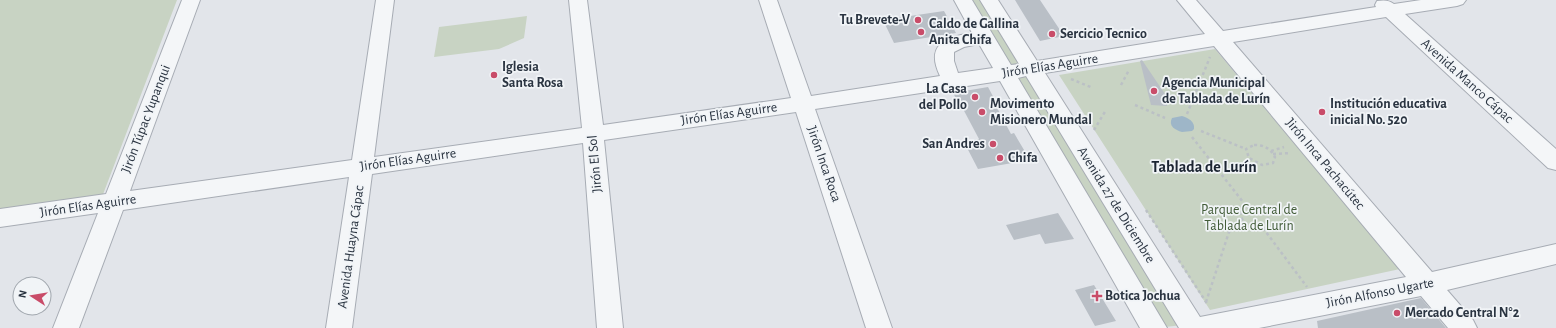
<svg xmlns="http://www.w3.org/2000/svg" width="1556" height="328" font-family="'Alegreya Sans',sans-serif">
<style>
.green{fill:#c8d3c3}
.water{fill:#9eb6c8}
.building{fill:#b9bfc6}
.lines{fill:none;stroke-linecap:round;stroke-linejoin:round}
.minor-casing{stroke:#a7acb4;stroke-width:2}
.path{stroke:#bbc0c5;stroke-width:2.5;stroke-dasharray:3 3;stroke-linecap:butt}
.minor{fill:#f4f6f8;fill-rule:evenodd}
.poi-dot{fill:#c94c69;stroke:#f1f4f7;stroke-width:1.5}
.labels{text-anchor:middle;dominant-baseline:central;stroke-width:3.5;stroke-linejoin:round;paint-order:stroke}
.poi-label{font-size:14px;font-weight:bold;fill:#2a3441;stroke:#f1f4f7;text-anchor:start}
.street-label{font-size:14px;fill:#2a3441;stroke:#f1f4f7}
.park-label{font-size:14px;fill:#425c38;stroke:#f1f4f7}
.quarter-label{font-size:16px;font-weight:bold;fill:#1c2532;stroke:#f1f4f7}
</style>
<rect width="100%" height="100%" fill="#e2e5ea"/>
<!-- green -->
<path class="green" d="M0,0H177L102,197L0,210Z
M969,0H983L1022,66L1008,68Z
M527,16L524,38L499,49L434,57L439,27Z
M1215,49L1400,269L1210,310L1059,75Z
M1027,76L1183,325L1165,327L1014,77Z"/>
<!-- water -->
<path class="water" d="M1182,116C1188,118 1195,121 1194,129L1192,131L1182,132C1175,130 1168,126 1172,118Z"/>
<!-- building -->
<path class="building" d="M1015,0H1040L1064,36L1040,41Z
M944,11L956,33L894,43L883,20Z
M1142,60L1165,94L1167,106L1151,105L1140,61Z
M988,87L996,102H994L1011,134L1014,133L1030,160L978,169L964,142L979,139L962,107H961L953,93Z
M1058,213L1074,239L1045,244L1040,234L1014,240L1006,225Z
M1094,285L1116,321L1095,326L1075,290Z
M1421,298L1446,328H1318L1317,321Z"/>
<g class="lines">
<defs>
<path id="minor" d="M182,0H200L130,191L352,160L376,0H394L374,157L582,128L569,0H587L603,125L791,98L759,0H777L811,96L940,76C925,45 945,37 972,33L954,0H972L1011,65L1019,64L980,0H998L1037,61L1205,34L1177,0H1196L1223,31L1376,7L1375,5L1377,1C1384,0 1389,0 1394,4L1421,0H1466L1463,4L1457,6L1405,14L1556,149V170L1548,168L1386,17L1233,42L1432,272L1556,244V264L1447,290L1473,320L1477,328H1448L1421,296L1259,328H1179L1026,76L1018,78L1167,328H1140L1000,81L815,109L892,328H866L796,112L604,140L623,328H597L583,143L372,174L352,328H326L349,177L123,210L79,328H53L98,213L0,227V209L106,194ZM979,44L993,68L958,73L954,61V52L964,47ZM1214,46L1406,277L1200,317L1045,73Z"/>
</defs>
<!-- minor casing -->
<use href="#minor" class="minor-casing"/>
<!-- path -->
<path class="path" d="M1071,79L1093,88
M1121,85L1129,70
M1135,105L1165,118
M1187,114L1210,57
M1094,130L1106,110
M1201,131L1246,149
M1192,137L1247,207
M1254,145C1264,145 1270,148 1275,157L1273,163L1262,165L1249,158L1246,149Z
M1271,151L1284,147
M1273,154L1291,153
M1247,207C1257,208 1265,211 1269,221L1266,227C1253,230 1239,225 1241,210Z
M1146,210L1208,305
M1263,228L1307,287
M1206,302L1229,232L1244,222"/>
<!-- minor -->
<use href="#minor" class="minor"/>
</g>
<!-- markers -->
<g class="poi-dot">
<circle cx="918" cy="20" r="4"/>
<circle cx="921" cy="32" r="4"/>
<circle cx="1052" cy="34" r="4"/>
<circle cx="494" cy="75" r="4"/>
<circle cx="1154" cy="91" r="4"/>
<circle cx="975" cy="97" r="4"/>
<circle cx="982" cy="112" r="4"/>
<circle cx="1322" cy="112" r="4"/>
<circle cx="993" cy="144" r="4"/>
<circle cx="1000" cy="158" r="4"/>
<path d="M1095 290h4v4h4v4h-4v4h-4v-4h-4v-4h4z"/>
<circle cx="1397" cy="313" r="4"/>
</g>
<g class="labels">
<!-- poi labels -->
<g class="poi-label">
<text x="910" y="20" text-anchor="end">Tu Brevete-V</text>
<text x="929" y="24">Caldo de Gallina<tspan x="929" dy="16">Anita Chifa</tspan></text>
<text x="1060" y="34">Sercicio Tecnico</text>
<text x="502" y="67">Iglesia<tspan x="502" dy="16">Santa Rosa</tspan></text>
<text x="1162" y="83">Agencia Municipal<tspan x="1162" dy="16">de Tablada de Lurín</tspan></text>
<text x="967" y="89" text-anchor="end">La Casa<tspan x="967" dy="16">del Pollo</tspan></text>
<text x="990" y="104">Movimento<tspan x="990" dy="16">Misionero Mundal</tspan></text>
<text x="1330" y="104">Institución educativa<tspan x="1330" dy="16">inicial No. 520</tspan></text>
<text x="985" y="144" text-anchor="end">San Andres</text>
<text x="1008" y="158">Chifa</text>
<text x="1105" y="296">Botica Jochua</text>
<text x="1405" y="313">Mercado Central N°2</text>
</g>
<!-- street labels -->
<g class="street-label">
<text transform="translate(1050 66) rotate(-9)">Jirón Elías Aguirre</text>
<text transform="translate(1467 81) rotate(42)">Avenida Manco Cápac</text>
<text transform="translate(729 114) rotate(-8)">Jirón Elías Aguirre</text>
<text transform="translate(146 119) rotate(-69)">Jirón Túpac Yupanqui</text>
<text transform="translate(408 160) rotate(-8)">Jirón Elías Aguirre</text>
<text transform="translate(595 164) rotate(-95)">Jirón El Sol</text>
<text transform="translate(824 164) rotate(71)">Jirón Inca Roca</text>
<text transform="translate(1325 164) rotate(50)">Jirón Inca Pachacútec</text>
<text transform="translate(1116 205) rotate(58)">Avenida 27 de Diciembre</text>
<text transform="translate(88 206) rotate(-8)">Jirón Elías Aguirre</text>
<text transform="translate(351 247) rotate(-82)">Avenida Huayna Cápac</text>
<text transform="translate(1380 293) rotate(-11)">Jirón Alfonso Ugarte</text>
</g>
<!-- park labels -->
<g class="park-label">
<text x="1249" y="210">Parque Central de<tspan x="1249" dy="16">Tablada de Lurín</tspan></text>
</g>
<!-- quarter labels -->
<g class="quarter-label">
<text x="1204" y="167">Tablada de Lurín</text>
</g>
</g>
<!-- north arrow -->
<g transform="translate(32 296) rotate(282)"><circle r="19" fill="#f1f4f7" stroke="#a1a7ae"/>
<path d="M0-3L7 15L0 10L-7 15Z" fill="#c94c69"/>
<text y="-6" font-size="11" font-weight="bold" text-anchor="middle" fill="#2a3441">N</text>
</g>
</svg>
